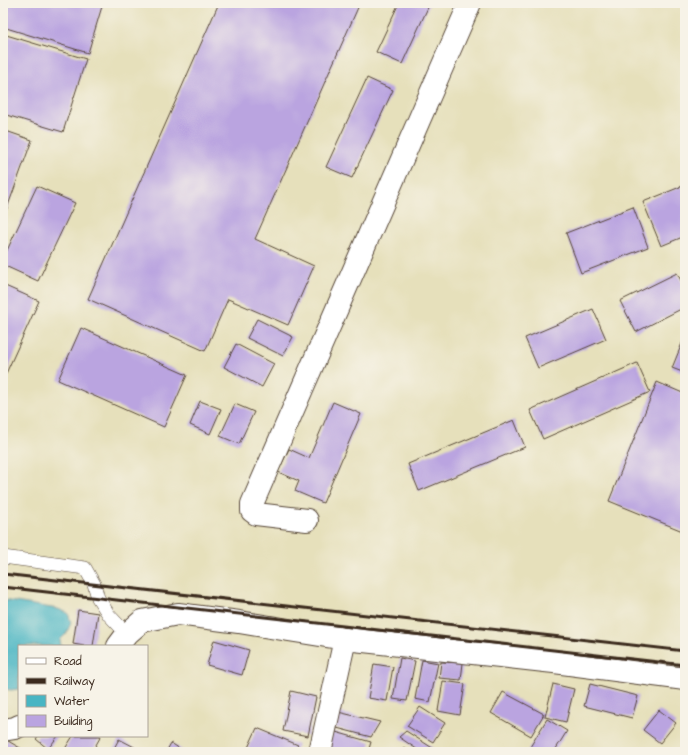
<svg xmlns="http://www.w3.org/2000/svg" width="688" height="755" font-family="'Architects Daughter',sans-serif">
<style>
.water{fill:#48b5c3;stroke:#427070}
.building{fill:#baa4e0}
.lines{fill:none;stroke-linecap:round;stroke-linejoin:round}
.lane-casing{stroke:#554536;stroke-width:14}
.street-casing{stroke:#554536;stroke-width:24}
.lane{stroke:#fff;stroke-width:13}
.street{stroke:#fff;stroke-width:22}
.rail{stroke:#3b2a1e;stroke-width:3}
</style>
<rect width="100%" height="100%" fill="#f7f3e8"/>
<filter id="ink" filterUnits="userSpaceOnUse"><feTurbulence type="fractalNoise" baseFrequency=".025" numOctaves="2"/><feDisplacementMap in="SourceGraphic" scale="8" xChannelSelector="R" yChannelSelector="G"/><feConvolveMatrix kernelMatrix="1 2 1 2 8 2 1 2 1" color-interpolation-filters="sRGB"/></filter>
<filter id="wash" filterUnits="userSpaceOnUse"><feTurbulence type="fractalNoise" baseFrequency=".012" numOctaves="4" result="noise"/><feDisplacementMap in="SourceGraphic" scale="16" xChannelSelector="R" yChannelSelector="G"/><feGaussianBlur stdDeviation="0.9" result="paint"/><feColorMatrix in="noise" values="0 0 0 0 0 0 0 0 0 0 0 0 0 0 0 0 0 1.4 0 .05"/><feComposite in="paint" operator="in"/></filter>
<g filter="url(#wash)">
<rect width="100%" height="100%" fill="#e6e0bb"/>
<!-- water -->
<path class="water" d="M3,600L58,609L68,613L71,623L66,634L60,640L61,646H19V689L11,690L3,689Z"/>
<g id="blocks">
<!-- building -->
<path class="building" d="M3,3H103L88,53L3,27Z
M219,3H360L255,239L314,266L288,325L228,299L205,351L88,299Z
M399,3H430L402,64L376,52Z
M3,34L86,59L63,132L3,114Z
M367,78L393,90L352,178L326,167Z
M3,130L32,140L6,211L3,209Z
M685,185V236L661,246L643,202Z
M37,186L75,203L38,281L3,265V259Z
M633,207L648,247L581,273L566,233Z
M677,273L685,288V307L636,332L620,301Z
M3,285L39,301L3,380Z
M593,309L606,339L538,368L525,338Z
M257,319L293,337L283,356L247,338Z
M81,328L187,375L164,427L58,380Z
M685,336V373L672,368Z
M236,344L274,364L262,387L224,367Z
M637,363L650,392L543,439L530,410Z
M657,382L685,394V532L609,501Z
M200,401L221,409L210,434L190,425Z
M333,402L361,414L323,503L295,491L299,481L278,472L289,449L309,458Z
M235,404L254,412L239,444L220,436Z
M514,420L525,447L419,491L408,464Z
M78,610L98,613L93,646H84L73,644Z
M214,640L249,650L242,675L207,665Z
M400,658L415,661L407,701L393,699Z
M422,660L438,663L430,702L415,699Z
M441,662L463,663L461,680L439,678Z
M374,664L393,667L387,701L368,698Z
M443,681L465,684L460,715L438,711Z
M553,684L574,689L566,722L545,717Z
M590,684L638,696L632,718L584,706Z
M291,691L316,697L308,736L283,731Z
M503,692L544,714L531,736L491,713Z
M420,707L445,723L433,742L407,726Z
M659,710L676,723L660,743L643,730Z
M338,712L380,722L371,737L333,727Z
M547,719L567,731L554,752H527Z
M257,728L298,745L295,752H246Z
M332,731L371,742L368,752H331L327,751Z
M406,731L434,749L432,752H421L399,737Z
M38,736H58L48,749L36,739Z
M73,736H101L92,752H63Z
M3,738L27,752H3Z
M119,739L144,752H112Z
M685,742V752H680Z
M171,743L185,752H166Z
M404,748L411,752H402Z"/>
</g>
</g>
<g filter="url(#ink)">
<use href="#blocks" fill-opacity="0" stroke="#554536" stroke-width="1"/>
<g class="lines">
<defs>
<path id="lane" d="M3,557L85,568L94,584L98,598L109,615L127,634"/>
<path id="street" d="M307,520L256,514L252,511V504L470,3
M118,646L127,634L142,621L178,614L239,622L345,639L554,662L685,679
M3,730L15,728L19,726
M320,752L345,639"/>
</defs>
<!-- lane casing -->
<use href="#lane" class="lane-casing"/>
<!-- street casing -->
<use href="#street" class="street-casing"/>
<!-- lane -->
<use href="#lane" class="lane"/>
<!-- street -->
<use href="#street" class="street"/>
<!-- rail -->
<path class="rail" d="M3,574L685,651
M3,587L685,665"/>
</g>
</g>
<!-- margin -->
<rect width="688" height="755" fill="none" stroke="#f7f3e8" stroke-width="16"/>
<!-- legend -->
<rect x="18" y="645" width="130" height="92" fill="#f7f3e8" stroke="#aca397"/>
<rect x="26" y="658" width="20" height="6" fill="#ffffff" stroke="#aca397"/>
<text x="54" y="665" font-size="12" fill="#3b2a1e">Road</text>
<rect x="26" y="678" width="20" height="6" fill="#3b2a1e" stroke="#aca397"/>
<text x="54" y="685" font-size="12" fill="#3b2a1e">Railway</text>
<rect x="26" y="695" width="20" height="12" fill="#48b5c3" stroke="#aca397"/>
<text x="54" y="705" font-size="12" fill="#3b2a1e">Water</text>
<rect x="26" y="715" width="20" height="12" fill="#baa4e0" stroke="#aca397"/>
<text x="54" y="725" font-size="12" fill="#3b2a1e">Building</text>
</svg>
